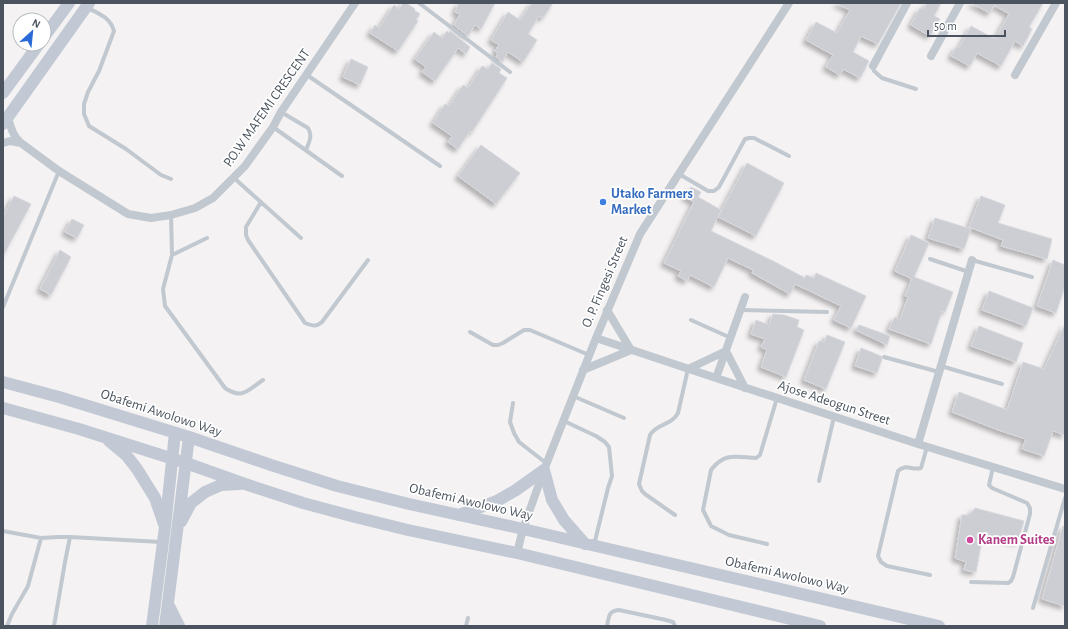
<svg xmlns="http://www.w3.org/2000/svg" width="1068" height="629" font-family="'Alegreya Sans',sans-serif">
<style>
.building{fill:#ccced4;stroke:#d7d8dd;filter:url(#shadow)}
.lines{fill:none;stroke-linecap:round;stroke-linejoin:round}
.lane{stroke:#c1c8cf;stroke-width:4}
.street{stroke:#c1c8cf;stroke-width:8}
.secondary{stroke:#c2c9d4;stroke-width:12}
.shop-dot{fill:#3f7fe0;stroke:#fff;stroke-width:1.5}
.hotel-dot{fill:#d1479c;stroke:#fff;stroke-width:1.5}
.labels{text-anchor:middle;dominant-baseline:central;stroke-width:3.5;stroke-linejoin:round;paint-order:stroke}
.street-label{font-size:14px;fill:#4b545e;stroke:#fff}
.shop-label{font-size:14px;font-weight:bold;fill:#366cbe;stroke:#fff;text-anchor:start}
.hotel-label{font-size:14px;font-weight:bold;fill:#b23c85;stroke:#fff;text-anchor:start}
</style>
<defs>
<filter id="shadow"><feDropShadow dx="-3.5" dy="3.5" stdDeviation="2" flood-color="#0004"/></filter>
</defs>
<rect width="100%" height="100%" fill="#f4f2f2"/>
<!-- building -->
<path class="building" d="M403,3H406L415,9L414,10L420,14L416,20L418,21L398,51L370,33L375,25L379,28L394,5L399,9Z
M459,3H495L481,29L475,25L468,36L454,25L460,14L455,12Z
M532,3H553L543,18L539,16L528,34L537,40L523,62L508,52L502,62L496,57L498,53L495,51L499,45L491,40L508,12L520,20Z
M836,3H901L878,44L861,36L853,52L869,61L860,78L843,69L840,75L826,67L833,55L806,40L816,22L837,33L850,10Z
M927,3H941L934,16L940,19L930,36L911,25L920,8L923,10Z
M971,3H1043L1029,27L1032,29L1023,46L1015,41L1001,66L977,53L970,66L951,56L956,47L959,48L971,26L995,39L1009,14L994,5L990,13Z
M447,31L449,33L450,31L470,47L466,54L458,48L435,81L422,72L426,67L415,59L434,32L442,38Z
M351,59L368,67L360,85L343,77Z
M492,63L501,69L499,73L507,78L472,132L470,131L458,149L448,142L452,136L433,123L445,104L449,106L463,85L468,88L482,66L488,69Z
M481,145L520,173L496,204L458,176Z
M747,163L784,183L756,236L718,217Z
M691,187L701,192L698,197L721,210L711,231L775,262L805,278L806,275L814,278L816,273L866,296L851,328L834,320L841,306L795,284L790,294L752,273L753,270L728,258L714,287L690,275L687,281L678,276L681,271L664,263L694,202L685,197Z
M14,196L31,204L3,256V217Z
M981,196L1005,205L998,223L1052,239L1047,259L1001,246L1003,240L969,227Z
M935,218L971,229L964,249L928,238Z
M72,219L84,225L77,238L65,232Z
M911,235L929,243L914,277L953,292L945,312L942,311L931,344L889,329L895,317L900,320L908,297L905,296L912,279L895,271Z
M60,250L71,257L51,295L40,289Z
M1053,260L1065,265V286L1056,313L1037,306Z
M989,291L1033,308L1026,326L982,310Z
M773,314L784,315L799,320L797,327L804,330L786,377L761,367L767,350L761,347L765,339L751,334L756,320L769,325Z
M1065,324V435L1053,431L1044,456L1022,449L1026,439L1001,431L952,412L959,392L1007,410L1023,362L1044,369Z
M859,325L890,336L887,345L856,330Z
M979,326L1023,343L1016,362L971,346Z
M827,335L845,342L826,389L804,380L819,341L824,342Z
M861,348L881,356L882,359L877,373L855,366Z
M975,508L1024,521L1018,542L983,534L976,572L964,570L966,562L955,558L962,515H968L973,511Z
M1063,526H1065V606L1042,599Z"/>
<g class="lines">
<!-- lane -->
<path class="lane" d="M419,3L510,72
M88,8C99,14 110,17 114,31L99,71L88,92L84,104V114L89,126L126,149L161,175L171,179
M873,66L874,71L882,78L916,89
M307,75L440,166
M281,112L308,128C313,136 309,142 306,150
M273,127L342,176
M679,174L708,191H714L719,187L745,139L749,138H754L789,156
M234,178L301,238
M261,202L246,227V235L248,240L305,323C313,326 316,327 322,322L368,260
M171,215L172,255L163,289L165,306L225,388C242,400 248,390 263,380
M172,255L207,238
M930,259L969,272
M972,260L1032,277
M3,307L59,171
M741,310L827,312
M691,320L731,338
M470,332L493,345H498L503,343L524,330H530L589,355
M884,357L939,372
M941,366L1002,384
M573,396L624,418
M513,403L510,422L514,433L519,442L546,463
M564,421L596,436L605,442L609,447L612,476L608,488L594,545
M927,447L921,468C912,471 906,463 898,471L878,556L881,562L887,566L930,575
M819,481L834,417
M675,515L645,494L642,491L639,484L650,435C657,423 671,426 678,413L688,369
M3,531L41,538
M70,537L161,542
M767,544L729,535L711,526L703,510L711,470C725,452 736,457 756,458L760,455L777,398
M971,582L1008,583L1011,581L1013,577L1030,514V508L1027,503L992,488L989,485L993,467
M1033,608L1065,498
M7,626L12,614L28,586L41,538L58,537H70L65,562L54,626
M466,626L468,618
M607,626C609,617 608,611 619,610L666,620L673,622L675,626"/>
<!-- street -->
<path class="street" d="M931,56L960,3
M873,66L907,3
M1015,75L1056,3
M8,118C11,127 13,137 21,143L59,171L128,214L151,218L171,215L195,208L213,198L245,166L273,127L281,112L355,3
M3,143L10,141L21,143
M596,338L716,378L918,444L1065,489
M688,369L726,351L745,388
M583,370L631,350L607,310
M716,378L745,297
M918,444L972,260
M517,553L523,529L544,470L596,338L640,234L789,3"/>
<!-- secondary -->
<path class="secondary" d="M44,37L69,3
M3,93L39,44
M3,124L89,3
M3,382L59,397L189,437L271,465L337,486L409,504L523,529L939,626
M3,408L79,429L186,463L245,484L303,503L355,517L408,530L517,553L820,626
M109,441L127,456L137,469L155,498L164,524
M459,515L497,501L516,490L544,470L552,500L564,520L585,544
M181,522L191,503L205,492L221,485L240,484
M168,604L179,626
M152,626L165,527L175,433
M165,626L189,437"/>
</g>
<!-- markers -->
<circle class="shop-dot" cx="603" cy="202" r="4"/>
<circle class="hotel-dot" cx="970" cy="540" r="4"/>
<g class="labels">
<!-- street labels -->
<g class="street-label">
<text transform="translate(267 108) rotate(-55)">P.O.W MAFEMI CRESCENT</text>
<text transform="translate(605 282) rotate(-67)">O. P. Fingesi Street</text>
<text transform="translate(834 403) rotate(18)">Ajose Adeogun Street</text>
<text transform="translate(161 413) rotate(18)">Obafemi Awolowo Way</text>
<text transform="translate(471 502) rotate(13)">Obafemi Awolowo Way</text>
<text transform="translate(787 575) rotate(13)">Obafemi Awolowo Way</text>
</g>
<!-- shop labels -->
<g class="shop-label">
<text x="611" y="194">Utako Farmers<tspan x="611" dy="16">Market</tspan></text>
</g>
<!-- hotel labels -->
<g class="hotel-label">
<text x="978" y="540">Kanem Suites</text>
</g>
</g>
<!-- border -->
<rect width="1068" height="629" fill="none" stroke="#4b545e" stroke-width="8"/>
<!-- north arrow -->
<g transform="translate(32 32) rotate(27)"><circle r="19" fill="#ffffff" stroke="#b7bbbf"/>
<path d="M0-3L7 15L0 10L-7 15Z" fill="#296ad7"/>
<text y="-6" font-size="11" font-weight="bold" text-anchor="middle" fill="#4b545e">N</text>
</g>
<!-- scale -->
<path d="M928 30v6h77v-6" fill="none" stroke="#4b545e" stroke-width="2"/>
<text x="934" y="30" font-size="12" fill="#4b545e" stroke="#ffffff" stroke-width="3" paint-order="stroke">50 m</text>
</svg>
